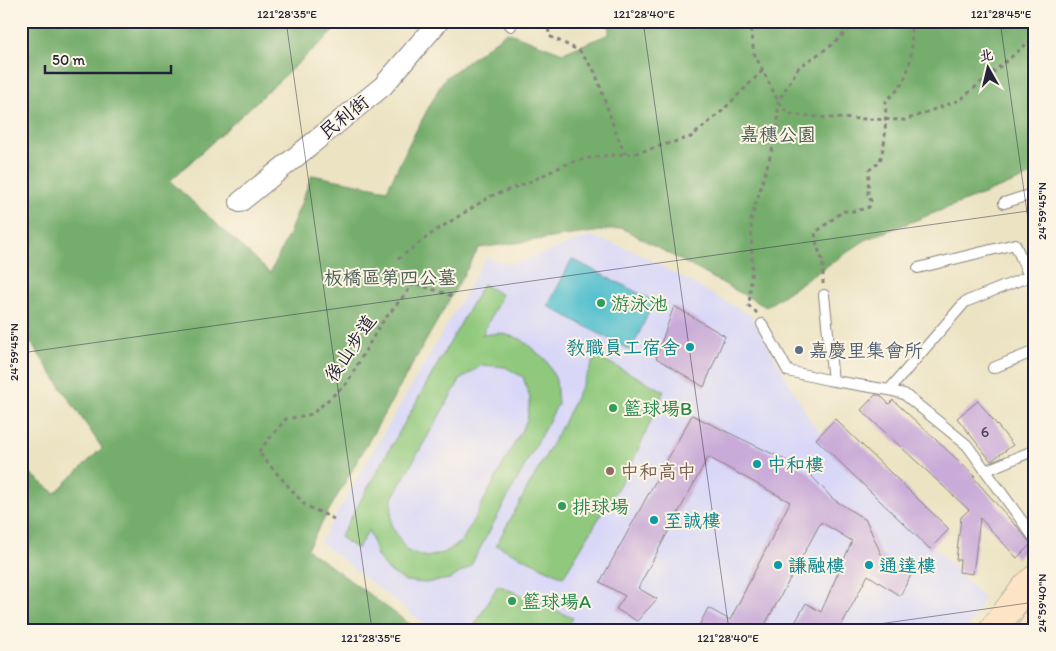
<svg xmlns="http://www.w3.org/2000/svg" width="1056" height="651" font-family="Itim,'LXGW WenKai TC',sans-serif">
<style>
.built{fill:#d8d7f8}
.green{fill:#90c97d;stroke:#59765c;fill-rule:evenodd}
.forest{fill:#74ad6c;stroke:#4b6854}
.water{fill:#53bfce;stroke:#3a7084}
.building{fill:#c9aad8}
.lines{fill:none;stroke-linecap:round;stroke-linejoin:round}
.service-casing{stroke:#87827f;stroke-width:12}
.minor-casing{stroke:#87827f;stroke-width:22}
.secondary-casing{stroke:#87827f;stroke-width:29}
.path{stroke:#87827f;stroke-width:3;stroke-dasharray:4 4;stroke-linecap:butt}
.service{stroke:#fff;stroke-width:10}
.minor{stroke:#fff;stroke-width:20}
.secondary{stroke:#fee4c6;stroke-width:28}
.ticks{fill:none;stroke:#22223b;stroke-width:1;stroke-opacity:0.45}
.leisure-dot{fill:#2e9e5b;stroke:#fcf5e5;stroke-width:2}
.culture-dot{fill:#0f9aa8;stroke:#fcf5e5;stroke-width:2}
.service-dot{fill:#5c6f8a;stroke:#fcf5e5;stroke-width:2}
.education-dot{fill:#8d6e63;stroke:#fcf5e5;stroke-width:2}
.labels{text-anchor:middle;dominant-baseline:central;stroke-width:4;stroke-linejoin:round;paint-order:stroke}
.number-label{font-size:16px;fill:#4c4462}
.street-label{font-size:19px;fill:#22223b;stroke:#fcf5e5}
.park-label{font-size:19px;fill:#485c52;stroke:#fcf5e5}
.leisure-label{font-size:19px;fill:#27864d;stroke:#fcf5e5;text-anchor:start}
.culture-label{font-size:19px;fill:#0d838f;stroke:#fcf5e5;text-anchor:start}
.service-label{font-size:19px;fill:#4e5e75;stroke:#fcf5e5;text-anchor:start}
.education-label{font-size:19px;fill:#785e54;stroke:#fcf5e5;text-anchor:start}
.neatline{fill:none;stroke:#22223b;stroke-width:2}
.ticks-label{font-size:12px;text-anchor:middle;fill:#22223b}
</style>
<rect width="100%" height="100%" fill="#fcf5e5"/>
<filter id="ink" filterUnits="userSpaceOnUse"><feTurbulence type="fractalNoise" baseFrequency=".02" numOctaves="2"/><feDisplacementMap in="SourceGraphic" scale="10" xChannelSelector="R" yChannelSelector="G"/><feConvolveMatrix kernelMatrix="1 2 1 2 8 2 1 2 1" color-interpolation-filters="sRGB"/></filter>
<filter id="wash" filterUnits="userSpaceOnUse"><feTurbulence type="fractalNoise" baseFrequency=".0096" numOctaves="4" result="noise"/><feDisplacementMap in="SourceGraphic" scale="20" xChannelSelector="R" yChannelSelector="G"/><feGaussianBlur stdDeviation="1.12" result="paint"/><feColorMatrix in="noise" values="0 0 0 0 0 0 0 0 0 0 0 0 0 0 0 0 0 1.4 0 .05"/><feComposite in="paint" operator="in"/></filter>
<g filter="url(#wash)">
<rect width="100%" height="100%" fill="#ece3c3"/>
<!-- built -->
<path class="built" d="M591,236L634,251L750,315L812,423L984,598L967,630H432L320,542L486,258L513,264Z"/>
<!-- green -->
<path class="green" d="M483,284L502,295L482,335L500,333L521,339L546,360L556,380L558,404L470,567L450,579L425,583L405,581L388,570L377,556L369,530L357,549L340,537ZM482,365L505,367L523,377L530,398L527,420L462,541L444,553L427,557L407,551L391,525L392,498L460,380Z
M596,356L664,391L631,466L563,577L496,545L562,426Z
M498,585L573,618L566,630H472Z"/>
<!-- forest -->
<path class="forest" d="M21,21H342V23L170,181L270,273L288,236L312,175L387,190L410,142L444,79L507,32L563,53L609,34V21H1035V174L867,239L766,307L622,228L479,248L307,549L418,630H21V466L55,493L102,448L21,328Z"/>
<!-- water -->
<path class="water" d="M572,259L654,301L631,351L548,306Z"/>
<g id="blocks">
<!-- building -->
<path class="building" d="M674,306L725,336L704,387L656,358Z
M875,395H880L889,404L893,400L975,476L973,477L1015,525H1016L1031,544L1017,558L980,518L973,574L959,572L960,560H956L961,517L969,510L861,410Z
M978,401L1013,445L991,461L957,418Z
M692,415L806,470L833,499L866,520L881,554L911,575L900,596L868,575L839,630H791L806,603L821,612L852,541L821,522L762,630H697L708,608L730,620L790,502L708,457L638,588L657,599L637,621L616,609L625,596L600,582Z
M835,419L949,529L930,549L816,439Z"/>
</g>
</g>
<g filter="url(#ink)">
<use href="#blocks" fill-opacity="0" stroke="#87827f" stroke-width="1"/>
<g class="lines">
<defs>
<path id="service" d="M507,21L511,26
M1004,203L1035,193
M918,268L1015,244L1029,276
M824,295L833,381
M762,324L788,371L828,380L889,390L904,394L967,445L1035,539
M993,368L1035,351
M889,390L965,302L1035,274
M987,470L1035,450"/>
<path id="minor" d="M240,202L383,86L439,21"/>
<path id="secondary" d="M993,630L1026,587L1035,579
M1032,630L1035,625"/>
</defs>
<!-- service casing -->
<use href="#service" class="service-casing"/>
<!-- minor casing -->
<use href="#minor" class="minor-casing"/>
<!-- secondary casing -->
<use href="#secondary" class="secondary-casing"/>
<!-- path -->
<path class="path" d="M548,21L549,36L580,51L595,72L616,133L625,154
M749,21L754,53L778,101L788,114L829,118L905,120L960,100L1035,37
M398,259L435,231L491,196L527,183L569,163L593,157L636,153L691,137L721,112L763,70
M823,284V262L817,246L815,233L843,211H856L869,207L871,201L868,194L869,170L880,162L885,139L886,101C891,95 899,90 902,83C913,64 913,42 910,21
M757,313L749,306L752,265L751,220L778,130V101L799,67L832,45L857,21
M334,519L305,505L258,452L286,419L312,414L347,383L380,325L414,283L452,296"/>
<!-- service -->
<use href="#service" class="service"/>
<!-- minor -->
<use href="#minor" class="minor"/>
<!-- secondary -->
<use href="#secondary" class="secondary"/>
</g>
</g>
<!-- ticks -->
<path class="ticks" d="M286,21L372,630M643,21L729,630M1000,21L1035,269M21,353L1035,210M836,630L1035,602"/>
<!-- markers -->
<g class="leisure-dot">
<circle cx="601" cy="303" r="5"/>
<circle cx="613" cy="408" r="5"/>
<circle cx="562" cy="506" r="5"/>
<circle cx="512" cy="601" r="5"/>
</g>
<g class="culture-dot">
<circle cx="690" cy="347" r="5"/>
<circle cx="757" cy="464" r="5"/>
<circle cx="654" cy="520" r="5"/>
<circle cx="778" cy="565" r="5"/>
<circle cx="869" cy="565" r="5"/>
</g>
<circle class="service-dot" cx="799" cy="350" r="5"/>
<circle class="education-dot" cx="610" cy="471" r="5"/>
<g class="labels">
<!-- number labels -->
<g class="number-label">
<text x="985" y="431">6</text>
</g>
<!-- street labels -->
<g class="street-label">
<text transform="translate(344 117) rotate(-39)">民利街</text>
<text transform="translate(350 348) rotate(-56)">後山步道</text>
</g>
<!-- park labels -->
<g class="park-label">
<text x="778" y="134">嘉穗公園</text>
<text x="390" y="277">板橋區第四公墓</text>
</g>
<!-- leisure labels -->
<g class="leisure-label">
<text x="611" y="303">游泳池</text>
<text x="623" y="408">籃球場B</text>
<text x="572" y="506">排球場</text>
<text x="522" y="601">籃球場A</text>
</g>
<!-- culture labels -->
<g class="culture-label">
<text x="680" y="347" text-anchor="end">教職員工宿舍</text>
<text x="767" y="464">中和樓</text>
<text x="664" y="520">至誠樓</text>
<text x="788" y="565">謙融樓</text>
<text x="879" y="565">通達樓</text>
</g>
<!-- service labels -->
<g class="service-label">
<text x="809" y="350">嘉慶里集會所</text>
</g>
<!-- education labels -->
<g class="education-label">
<text x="620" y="471">中和高中</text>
</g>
</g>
<!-- margin -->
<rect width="1056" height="651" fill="none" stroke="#fcf5e5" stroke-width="55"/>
<!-- north arrow -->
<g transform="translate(988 68) rotate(352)" stroke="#fcf5e5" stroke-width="4" paint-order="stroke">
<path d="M0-4L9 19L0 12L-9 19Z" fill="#22223b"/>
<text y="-8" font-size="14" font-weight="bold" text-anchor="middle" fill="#22223b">北</text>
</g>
<!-- scale -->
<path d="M45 65v8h126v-8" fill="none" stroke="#22223b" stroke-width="2.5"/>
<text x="52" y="65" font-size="15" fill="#22223b" stroke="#fcf5e5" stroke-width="4" paint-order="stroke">50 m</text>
<rect x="28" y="28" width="1000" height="596" class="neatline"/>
<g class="ticks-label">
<text x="287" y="18">121°28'35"E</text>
<text x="644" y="18">121°28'40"E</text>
<text x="1001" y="18">121°28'45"E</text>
<text transform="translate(1042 211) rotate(-90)" y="4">24°59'45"N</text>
<text transform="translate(14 352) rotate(-90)" y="4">24°59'45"N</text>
<text transform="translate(1042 603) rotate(-90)" y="4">24°59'40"N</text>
<text x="371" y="642">121°28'35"E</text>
<text x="728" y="642">121°28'40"E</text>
</g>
</svg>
